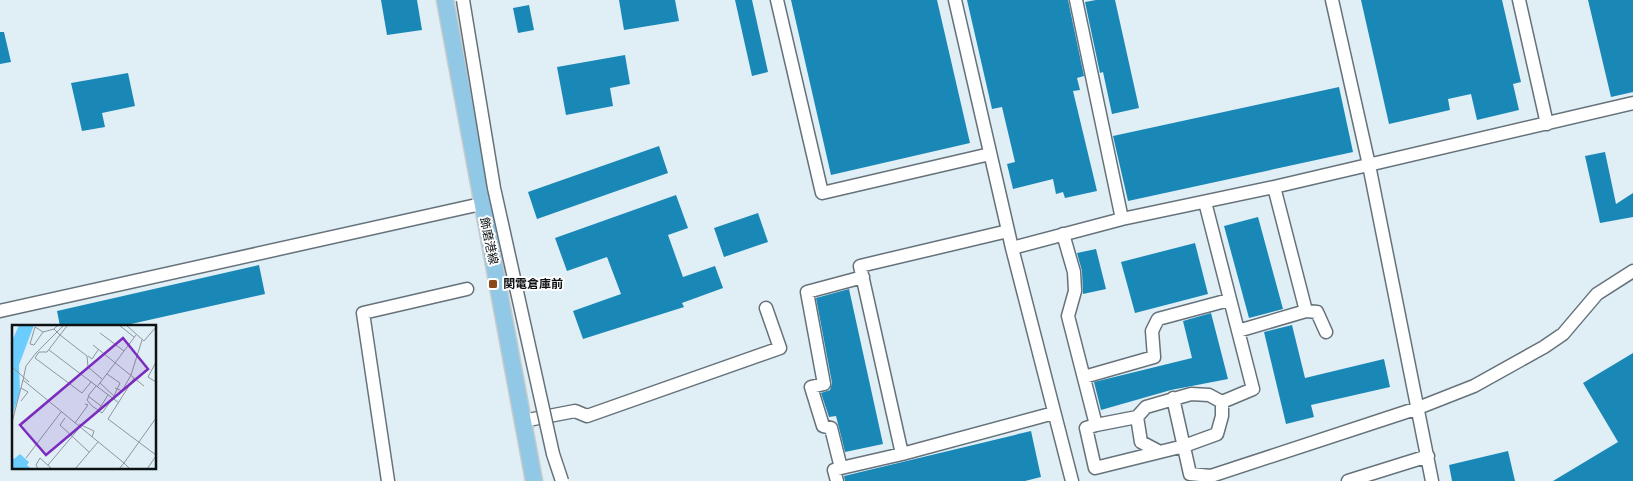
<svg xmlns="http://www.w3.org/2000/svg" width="1633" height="481" font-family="'Roboto Serif','Noto Sans JP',serif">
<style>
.building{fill:#1988b7}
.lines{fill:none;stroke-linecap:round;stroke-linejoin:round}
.minor-casing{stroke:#66727a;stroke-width:15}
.major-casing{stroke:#cacbcb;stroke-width:19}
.minor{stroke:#fff;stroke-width:12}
.major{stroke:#90c8e5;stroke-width:16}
.minor-bridge-casing{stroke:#66727a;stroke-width:15;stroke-linecap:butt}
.minor-bridge{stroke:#fff;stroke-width:12}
.poi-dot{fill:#8b4917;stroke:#fff;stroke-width:2}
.labels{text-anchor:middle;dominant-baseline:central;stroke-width:4;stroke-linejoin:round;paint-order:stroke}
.street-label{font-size:12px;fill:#0d1214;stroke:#fff}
.poi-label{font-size:12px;font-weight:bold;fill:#0d1214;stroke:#fff;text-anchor:start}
.inset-road{fill:none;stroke:#8c969c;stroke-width:1}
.view{fill:#7b2cbf;fill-opacity:0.15;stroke:#7b2cbf;stroke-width:2.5}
.inset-edge{fill:none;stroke:#0d1214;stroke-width:2.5}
</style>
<rect width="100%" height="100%" fill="#e0eef6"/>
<!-- building -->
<path class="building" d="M381,0H417L422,30L387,35Z
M619,0H675L679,21L624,30Z
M735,0H752L768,72L752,76Z
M791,0H937L970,143L831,175Z
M967,0H1068L1084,76L1077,78L1080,90L1073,91L1097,191L1065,198L1063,192L1056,194L1053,179L1013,189L1007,164L1015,162L1002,107L992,109Z
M1096,0H1115L1139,108L1112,114L1103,72L1100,73L1085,2Z
M1361,0H1502L1521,82L1513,84L1519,110L1477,120L1471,94L1448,99L1450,110L1389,124Z
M1588,0H1633V92L1611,97Z
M529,5L534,30L518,33L513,8Z
M0,32H4L11,62L0,64Z
M625,55L630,84L610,88L613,106L566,115L557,67Z
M128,73L135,106L102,113L105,127L82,131L71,83Z
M1339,87L1353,152L1128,201L1113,136Z
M659,146L668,173L537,219L528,192Z
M1605,152L1616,204L1633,193V217L1600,223L1585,156Z
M676,195L688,228L668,235L683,277L715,266L723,288L682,303L684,307L583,339L573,311L621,294L607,257L567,271L555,238Z
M758,213L768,242L724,257L714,228Z
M1258,217L1283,309L1249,318L1224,226Z
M1195,243L1208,294L1135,313L1121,262Z
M1096,249L1106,289L1083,294L1082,271L1077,253Z
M259,265L265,294L122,326H60L57,311Z
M849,289L883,444L845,452L836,416L829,417L821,393L830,390L832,383L816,298Z
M1211,313L1228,379L1171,390L1101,410L1094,382L1192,358L1183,321Z
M1292,325L1305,378L1384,359L1390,387L1311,405L1314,417L1286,424L1264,332Z
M1633,353V481H1553L1618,442L1583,383Z
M1031,431L1041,477L1025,481H845L844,476Z
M1508,451L1515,481H1452L1449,465Z"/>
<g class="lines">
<defs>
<path id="minor" d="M777,0L822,193L990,154
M955,0L1012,248L1072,481
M1076,0L1122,219
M1332,0L1369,165L1432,481
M1519,0L1547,124
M1274,187L1306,311L1317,312L1326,332
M1008,231L860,266L902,454L1054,413
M1063,234L1074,272L1075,291L1068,316L1096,425L1086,428L1095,468L1184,446L1217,434L1222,416V402L1253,389L1205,202
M1012,248L1122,219L1274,187L1633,103
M863,277L807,292L824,384L811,387L823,426L831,428L841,468L902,454
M0,311L481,204
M1238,331L1306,311
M1084,377L1154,357L1152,331L1158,319L1229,300
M1173,398L1190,474L1211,476L1418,408L1474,386L1544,347L1563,334L1597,294L1633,271
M1137,417L1141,442L1158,451
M523,421L575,411L587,416L780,348L766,308
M1096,425L1137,417L1146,407L1191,394L1209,395L1222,402
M388,481L363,313L467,289
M837,481L834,470L841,468
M1348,481L1428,456"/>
<path id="major" d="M445,0L534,481"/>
</defs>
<!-- minor casing -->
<use href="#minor" class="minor-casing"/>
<!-- major casing -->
<use href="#major" class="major-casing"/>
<!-- minor -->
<use href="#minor" class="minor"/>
<!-- major -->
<use href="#major" class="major"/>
<defs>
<path id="minor-bridge" d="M463,0L494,188L553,454L562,481"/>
</defs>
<!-- minor-bridge casing -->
<use href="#minor-bridge" class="minor-bridge-casing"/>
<!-- minor-bridge -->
<use href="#minor-bridge" class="minor-bridge"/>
</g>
<!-- markers -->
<rect class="poi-dot" x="488" y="279" width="10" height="10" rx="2.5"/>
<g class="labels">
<!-- street labels -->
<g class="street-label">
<text transform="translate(489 241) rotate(78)">飾磨港線</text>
</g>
<!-- poi labels -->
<g class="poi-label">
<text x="503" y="284">関電倉庫前</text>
</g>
</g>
<!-- overview -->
<g transform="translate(12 325)">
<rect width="144" height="144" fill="#e0eef6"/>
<path d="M7,0H22L7,40L8,67L0,91V16ZM8,129L17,137L15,140L19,144H0V132L2,134Z" fill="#6bccfe"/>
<path class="inset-road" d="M46,0L42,4L48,10L35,27H27L23,33L70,68L79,57M52,0L24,28L14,41L11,55L112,138L107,144M107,0L122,12M114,0L132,16L144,2M55,1L48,10L75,31L76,42L90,54M31,7L23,2L18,19L22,20L31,7L42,4M88,8L112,26M81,20L132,61M37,25L107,78M76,31L80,34L86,25M144,37L136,52L144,57M0,42L17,57M122,53L96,94L144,130M88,58L102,71L108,58L95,49M84,61L76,71L89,81L96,70M85,62L124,10M103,63L110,66L119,50L130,15M77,71L75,75L80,81L86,85L89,81M9,76L16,67L9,63M86,85L90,88L101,73M53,93L48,100L77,127M0,97L11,55M63,98L76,80L73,79M67,99L82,106L80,112M14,133L49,87M36,140L68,102M26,144L24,140L28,133L40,144M63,144L86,117M118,144L112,138L144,93M135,144L144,131"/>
<path class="view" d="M111,13L136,44L34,130L8,100Z"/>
<rect width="144" height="144" class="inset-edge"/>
</g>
</svg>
